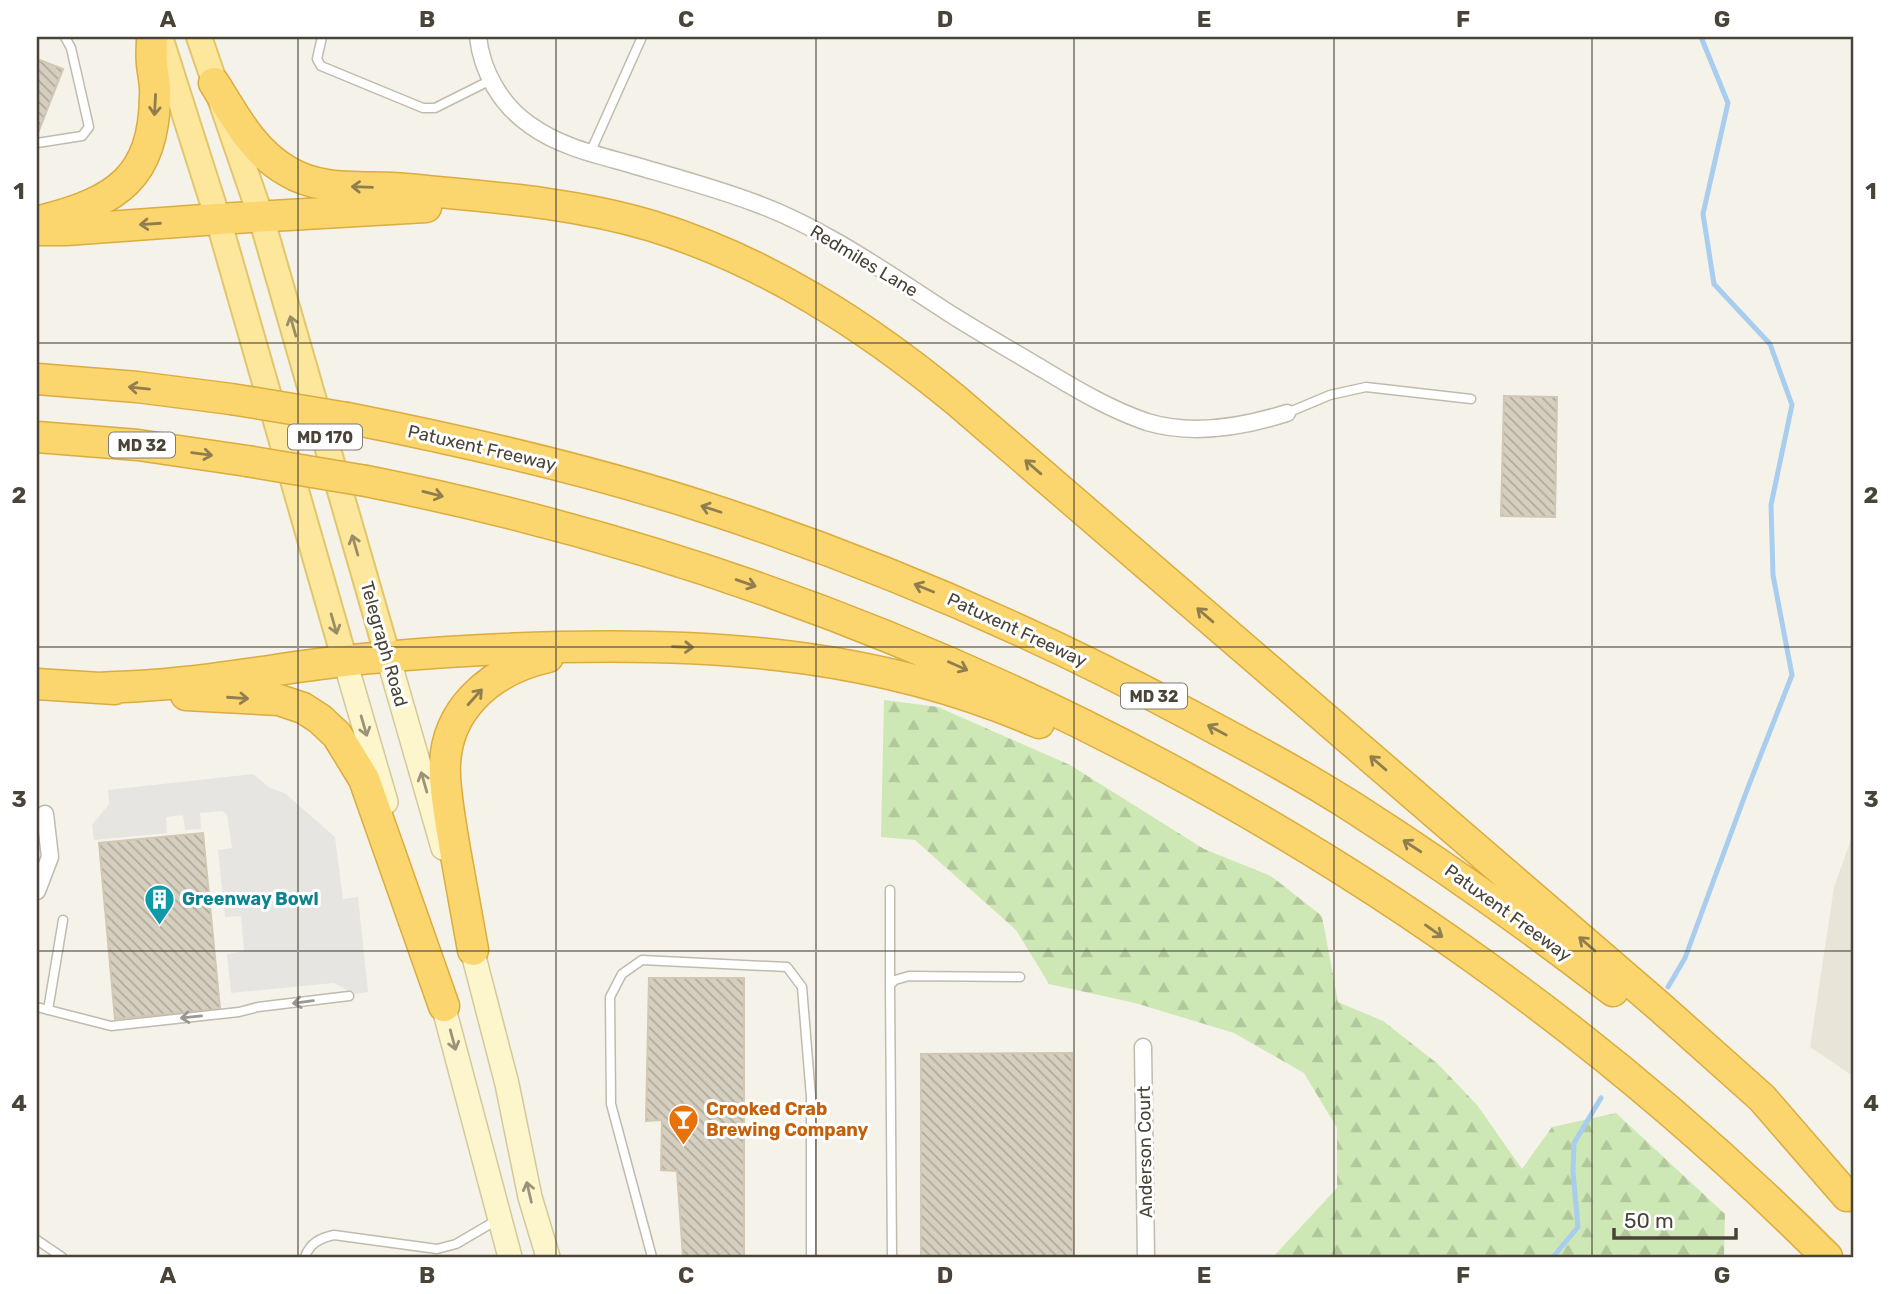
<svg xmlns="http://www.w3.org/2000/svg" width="1890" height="1294" font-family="Rubik,sans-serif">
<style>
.residential{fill:#e8e4d8}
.forest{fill:url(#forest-firs)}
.parking{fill:#e6e5e1}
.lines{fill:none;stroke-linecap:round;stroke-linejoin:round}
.stream{stroke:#a8cdef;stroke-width:5}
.building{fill:url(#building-back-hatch);stroke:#d1c7b3;stroke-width:2}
.service-casing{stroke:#c0bbac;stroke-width:11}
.minor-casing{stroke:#c0bbac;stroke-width:19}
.secondary-casing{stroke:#d3c89a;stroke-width:26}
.primary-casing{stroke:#e2c66b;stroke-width:28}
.motorway-casing{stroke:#dbac3e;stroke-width:33}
.service{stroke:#fff;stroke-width:8}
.minor{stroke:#fff;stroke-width:16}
.secondary{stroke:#fdf5cb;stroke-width:23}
.primary{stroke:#fce79c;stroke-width:24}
.motorway{stroke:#fbd66f;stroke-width:30}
.motorway-bridge-casing{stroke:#dbac3e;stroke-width:33;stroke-linecap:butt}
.motorway-bridge{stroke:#fbd66f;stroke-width:30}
.oneway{stroke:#907e4e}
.oneway2{stroke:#9a8d65}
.oneway3{stroke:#9a937a}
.oneway4{stroke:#9b9892}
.grid{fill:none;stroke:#494338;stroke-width:2;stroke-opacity:0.55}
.labels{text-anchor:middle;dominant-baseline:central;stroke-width:6;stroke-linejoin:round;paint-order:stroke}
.shield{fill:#fff;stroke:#807b74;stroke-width:2}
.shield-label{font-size:16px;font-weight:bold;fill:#494338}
.street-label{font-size:18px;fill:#494338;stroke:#fff}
.culture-label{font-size:18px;font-weight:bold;fill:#0d838f;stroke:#fff;text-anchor:start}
.food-label{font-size:18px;font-weight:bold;fill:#c56008;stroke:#fff;text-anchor:start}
.neatline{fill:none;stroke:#494338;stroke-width:2.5}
.grid-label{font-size:23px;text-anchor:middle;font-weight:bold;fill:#494338}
</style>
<defs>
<pattern id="forest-firs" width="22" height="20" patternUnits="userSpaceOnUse" patternTransform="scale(1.75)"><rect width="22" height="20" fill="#cde8b4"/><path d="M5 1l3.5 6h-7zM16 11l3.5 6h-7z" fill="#b2c89c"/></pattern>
<pattern id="building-back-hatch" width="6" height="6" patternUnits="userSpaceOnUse" patternTransform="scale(1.75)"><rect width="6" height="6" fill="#d6cfbf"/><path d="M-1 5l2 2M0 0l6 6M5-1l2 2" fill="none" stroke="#b0aa9c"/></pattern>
</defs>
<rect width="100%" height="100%" fill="#f5f2ea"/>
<!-- residential -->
<path class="residential" d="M1853,834V1076L1810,1047L1834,887Z"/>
<!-- forest -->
<path class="forest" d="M884,700L938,707L1070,765L1204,849L1271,876L1322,916L1338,1002L1383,1021L1438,1064L1477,1105L1522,1169L1552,1127L1616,1113L1725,1214L1724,1257H1273L1337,1188V1128L1304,1073L1234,1033L1135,1003L1049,984L1016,930L915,840L881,837Z"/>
<!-- parking -->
<path class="parking" d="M253,774L270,788L286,794L335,837L343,899L358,897L368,992L354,994L334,983L231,993L227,954L244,951L241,916L225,917L218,850L232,848L227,814L222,811L200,813L201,829L185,830L183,815L166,817L167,833L94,840L92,825L109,804L108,790Z"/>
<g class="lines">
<!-- stream -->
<path class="stream" d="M1668,987L1685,958L1747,790L1792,675L1773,575L1771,505L1792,405L1770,344L1714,284L1703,214L1728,103L1701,37
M1553,1257L1578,1227L1573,1172L1574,1143L1601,1098"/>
</g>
<!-- building -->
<path class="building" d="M37,59L63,69L38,133L37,132Z
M1504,396L1557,397L1555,517L1501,516Z
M203,833L220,1009L115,1019L99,843Z
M649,978H744V1257H683L677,1171L661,1170L662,1120L646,1121Z
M1072,1053L1073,1257H921V1054Z"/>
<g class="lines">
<defs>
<path id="service" d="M322,37L317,59L321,66L423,108H435L491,80
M37,143L82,136L89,127L71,48L65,37
M590,153L642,37
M1287,413L1330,395L1366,387L1471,399
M890,985V890
M37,1007L111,1026L239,1012L258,1007L349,996
M48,1010L63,920
M37,1240L62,1257
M305,1257C310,1243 320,1238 334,1235L437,1249L456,1244L497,1220
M652,1257L611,1104L610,997L622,974L642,960L787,967L802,987L811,1097V1257
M892,1257L890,985L895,980L909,976L1020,977"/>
<path id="minor" d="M478,37C482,72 501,105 530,125C560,147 598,155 633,165C674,177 715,188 755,203C824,228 890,275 952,315C979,332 1007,348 1034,364C1071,386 1106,408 1147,422C1193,436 1243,427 1287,413
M37,891L50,857L45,814
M1143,1047L1146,1257"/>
<path id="secondary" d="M388,657L443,848
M345,661L386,802
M468,934L507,1084L530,1197L548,1257
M439,990L510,1257"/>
<path id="primary" d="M160,37L218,219L345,661
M199,37L261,217L388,657"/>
<path id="motorway" d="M214,83C235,116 252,151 287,171C323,193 366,185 406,189C489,197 572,202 652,226C766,261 866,326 957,401L1660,1007L1762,1098L1847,1196
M44,220C117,201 154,177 155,96C156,85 153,75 152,64C151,55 152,46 152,37
M37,230H66L218,219L426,207
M37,379L137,387L231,399
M347,418C469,442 591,470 710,509C875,563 1035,632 1188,714C1244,744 1301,774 1354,808C1443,865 1529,926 1613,991
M37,437L138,445L247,461
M366,481C916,590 1431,860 1827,1257
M37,684L115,689
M97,688C123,687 150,686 176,683C232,678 288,667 344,661C416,653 489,649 561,647C726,643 886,656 1039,723
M186,695L279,700L303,708L320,719L337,735L364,779L444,1006
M473,950C467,917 461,883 455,850C451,825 446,800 445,775C442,711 490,670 548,657"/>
</defs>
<!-- service casing -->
<use href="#service" class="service-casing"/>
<!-- minor casing -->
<use href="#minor" class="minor-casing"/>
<!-- secondary casing -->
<use href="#secondary" class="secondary-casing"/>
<!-- primary casing -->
<use href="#primary" class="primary-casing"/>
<!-- motorway casing -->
<use href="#motorway" class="motorway-casing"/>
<!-- service -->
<use href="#service" class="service"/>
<!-- minor -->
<use href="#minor" class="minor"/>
<!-- secondary -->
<use href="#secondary" class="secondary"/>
<!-- primary -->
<use href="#primary" class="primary"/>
<!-- motorway -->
<use href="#motorway" class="motorway"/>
<defs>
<path id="motorway-bridge" d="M231,399L347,418
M247,461L366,481"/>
</defs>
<!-- motorway-bridge casing -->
<use href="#motorway-bridge" class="motorway-bridge-casing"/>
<!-- motorway-bridge -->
<use href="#motorway-bridge" class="motorway-bridge"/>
</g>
<!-- one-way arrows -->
<defs><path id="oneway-shaft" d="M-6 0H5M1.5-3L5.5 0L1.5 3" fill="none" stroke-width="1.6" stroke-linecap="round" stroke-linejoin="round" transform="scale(1.75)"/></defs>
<g class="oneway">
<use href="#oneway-shaft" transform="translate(155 105) rotate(93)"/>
<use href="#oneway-shaft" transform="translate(362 187) rotate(-178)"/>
<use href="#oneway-shaft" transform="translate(150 224) rotate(176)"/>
<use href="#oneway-shaft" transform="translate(139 388) rotate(-174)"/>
<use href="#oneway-shaft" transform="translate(202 454) rotate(8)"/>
<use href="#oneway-shaft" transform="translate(1033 467) rotate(-139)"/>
<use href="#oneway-shaft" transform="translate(433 494) rotate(14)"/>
<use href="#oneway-shaft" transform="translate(711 509) rotate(-162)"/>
<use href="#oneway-shaft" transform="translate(746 583) rotate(19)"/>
<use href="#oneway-shaft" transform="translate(924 588) rotate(-158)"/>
<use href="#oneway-shaft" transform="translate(1205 615) rotate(-139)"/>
<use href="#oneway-shaft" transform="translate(683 647) rotate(2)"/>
<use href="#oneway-shaft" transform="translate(958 666) rotate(24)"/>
<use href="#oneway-shaft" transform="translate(475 697) rotate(-48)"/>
<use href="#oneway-shaft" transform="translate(238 698) rotate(4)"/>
<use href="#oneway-shaft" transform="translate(1217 730) rotate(-152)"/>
<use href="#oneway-shaft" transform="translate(1378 763) rotate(-139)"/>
<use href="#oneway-shaft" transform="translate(1412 846) rotate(-147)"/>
<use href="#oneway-shaft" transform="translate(1434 931) rotate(35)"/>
<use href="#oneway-shaft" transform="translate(1587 944) rotate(-139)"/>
</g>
<g class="oneway2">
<use href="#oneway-shaft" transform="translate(293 326) rotate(-106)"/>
<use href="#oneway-shaft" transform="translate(355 545) rotate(-106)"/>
<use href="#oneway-shaft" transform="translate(334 624) rotate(74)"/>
</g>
<g class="oneway3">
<use href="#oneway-shaft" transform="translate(364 726) rotate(74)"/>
<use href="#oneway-shaft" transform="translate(424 782) rotate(-106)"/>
<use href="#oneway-shaft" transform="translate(453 1040) rotate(75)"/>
<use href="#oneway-shaft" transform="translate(529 1192) rotate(-103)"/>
</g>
<g class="oneway4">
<use href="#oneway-shaft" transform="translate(303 1002) rotate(173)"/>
<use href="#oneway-shaft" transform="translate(191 1017) rotate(174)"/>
</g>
<!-- grid -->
<path class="grid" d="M298,37V1257M556,37V1257M816,37V1257M1074,37V1257M1334,37V1257M1592,37V1257M37,343H1853M37,647H1853M37,951H1853"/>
<!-- icons -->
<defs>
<symbol id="building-pin" viewBox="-11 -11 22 30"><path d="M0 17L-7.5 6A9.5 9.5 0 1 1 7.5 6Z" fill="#0f9aa8" stroke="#fff"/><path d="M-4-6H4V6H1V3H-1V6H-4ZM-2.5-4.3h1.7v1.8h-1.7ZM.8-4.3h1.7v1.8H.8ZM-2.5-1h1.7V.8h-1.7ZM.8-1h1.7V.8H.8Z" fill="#fff"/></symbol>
<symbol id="bar-pin" viewBox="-11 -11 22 30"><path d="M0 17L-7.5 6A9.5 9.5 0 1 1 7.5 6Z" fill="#e8710a" stroke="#fff"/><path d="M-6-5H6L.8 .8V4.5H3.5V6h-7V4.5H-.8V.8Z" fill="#fff"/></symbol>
</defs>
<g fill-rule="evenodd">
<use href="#building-pin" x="142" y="882" width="35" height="47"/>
<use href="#bar-pin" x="666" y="1102" width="35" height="47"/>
</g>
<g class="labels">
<!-- shield labels -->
<g class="shield">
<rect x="288" y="424.5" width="74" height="25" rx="5"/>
<rect x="109" y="432.5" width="66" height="25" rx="5"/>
<rect x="1121" y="683.5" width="66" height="25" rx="5"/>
</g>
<g class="shield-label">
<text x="325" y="437">MD 170</text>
<text x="142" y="445">MD 32</text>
<text x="1154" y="696">MD 32</text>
</g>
<!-- street labels -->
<g class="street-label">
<text transform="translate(864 261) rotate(31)">Redmiles Lane</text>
<text transform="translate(482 448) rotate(13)">Patuxent Freeway</text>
<text transform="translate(1017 630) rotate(25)">Patuxent Freeway</text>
<text transform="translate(384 644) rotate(74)">Telegraph Road</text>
<text transform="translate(1508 913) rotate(36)">Patuxent Freeway</text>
<text transform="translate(1145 1152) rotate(-91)">Anderson Court</text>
</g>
<!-- culture labels -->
<g class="culture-label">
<text x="182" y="899">Greenway Bowl</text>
</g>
<!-- food labels -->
<g class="food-label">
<text x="706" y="1109">Crooked Crab<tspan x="706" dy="21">Brewing Company</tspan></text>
</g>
</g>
<!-- border -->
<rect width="1890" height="1294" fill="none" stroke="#ffffff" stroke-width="77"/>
<!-- scale -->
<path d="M1614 1228v10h122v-10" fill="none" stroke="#494338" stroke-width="3.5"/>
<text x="1624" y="1228" font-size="21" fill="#494338" stroke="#ffffff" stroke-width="5" paint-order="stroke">50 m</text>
<rect x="38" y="38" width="1814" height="1218" class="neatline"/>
<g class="grid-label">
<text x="168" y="27">A</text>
<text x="427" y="27">B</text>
<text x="686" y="27">C</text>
<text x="945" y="27">D</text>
<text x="1204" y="27">E</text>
<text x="1463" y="27">F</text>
<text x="1722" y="27">G</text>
<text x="19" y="199">1</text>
<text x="1871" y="199">1</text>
<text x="19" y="503">2</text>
<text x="1871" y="503">2</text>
<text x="19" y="807">3</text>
<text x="1871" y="807">3</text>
<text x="19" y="1111">4</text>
<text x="1871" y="1111">4</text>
<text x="168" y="1283">A</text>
<text x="427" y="1283">B</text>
<text x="686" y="1283">C</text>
<text x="945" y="1283">D</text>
<text x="1204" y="1283">E</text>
<text x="1463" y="1283">F</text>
<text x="1722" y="1283">G</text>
</g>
</svg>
